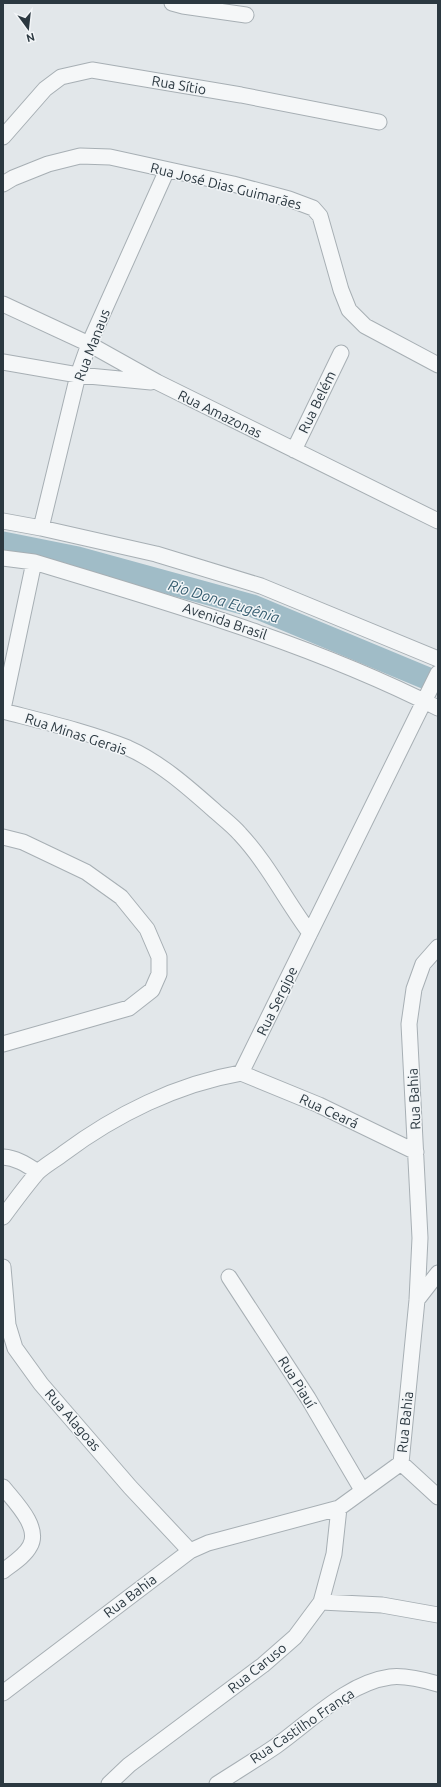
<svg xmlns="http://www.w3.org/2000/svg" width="441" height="1787" font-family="Ubuntu,sans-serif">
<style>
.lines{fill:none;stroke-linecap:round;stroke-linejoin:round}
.river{stroke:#a0bcc7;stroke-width:23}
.street-casing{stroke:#a7afb4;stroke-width:17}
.street{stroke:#f5f7f8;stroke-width:15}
.labels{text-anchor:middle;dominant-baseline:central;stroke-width:3;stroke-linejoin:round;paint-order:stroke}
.street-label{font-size:14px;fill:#2b3840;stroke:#f2f5f7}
.water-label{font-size:15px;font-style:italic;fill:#385f72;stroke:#f2f5f7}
</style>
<rect width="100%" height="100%" fill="#e2e7ea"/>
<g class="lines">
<!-- river -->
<path class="river" d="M3,543L78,558L253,606L438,683"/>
<defs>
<path id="street" d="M172,3L183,6L246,15
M3,137L45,89L61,77L92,70L241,95L379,122
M3,184L13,178L48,164L80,156L110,157L233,184L289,199L313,208L320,216L341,290L349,310L365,326L438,365
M3,304L89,344L157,382L438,521
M3,362L78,375L151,382
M294,450L341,353
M3,521L41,528L156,554L261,586L438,659
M41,528L78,375L89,344L167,170
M3,558L34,562C172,604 310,643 438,708
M3,709L34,562
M3,711C45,722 88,732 128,748C160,762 190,789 216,812C224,819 233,826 240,834C268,864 286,901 310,933
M3,837L23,842L86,872L121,897L147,929L159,957V974L152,990L129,1008L3,1044
M241,1073L438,673
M241,1073L319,1105L416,1152
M3,1157C17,1158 27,1165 38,1172
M3,1217C14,1202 25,1187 37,1173C44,1166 55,1160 64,1153C115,1115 177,1084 241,1073
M3,1267L8,1325L15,1348L41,1384L130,1487L190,1551
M229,1277L308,1398L362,1490
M417,1300L438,1273
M401,1463L438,1497
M3,1487C14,1501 41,1527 30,1546C25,1556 12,1564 3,1571
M321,1602L382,1605L438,1615
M3,1693L190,1551L208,1543L339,1508L401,1463L417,1300L420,1238L409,1024L414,989L423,964L438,947
M109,1784L129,1765L263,1665L295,1637L321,1602L334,1554L339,1508
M217,1784C237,1771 257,1759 276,1746C310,1722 347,1683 390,1677C405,1675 424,1680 438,1684"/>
</defs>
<!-- street casing -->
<use href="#street" class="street-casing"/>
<!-- street -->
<use href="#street" class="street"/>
</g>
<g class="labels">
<!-- street labels -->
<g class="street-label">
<text transform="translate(179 85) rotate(10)">Rua Sítio</text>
<text transform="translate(226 186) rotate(14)">Rua José Dias Guimarães</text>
<text transform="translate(92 345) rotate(-69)">Rua Manaus</text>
<text transform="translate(317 402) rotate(-64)">Rua Belém</text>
<text transform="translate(220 414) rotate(26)">Rua Amazonas</text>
<text transform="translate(225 621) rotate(19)">Avenida Brasil</text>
<text transform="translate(76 734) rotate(18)">Rua Minas Gerais</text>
<text transform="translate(277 1001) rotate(-64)">Rua Sergipe</text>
<text transform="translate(414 1099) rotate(-93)">Rua Bahia</text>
<text transform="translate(329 1111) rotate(25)">Rua Ceará</text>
<text transform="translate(297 1382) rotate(58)">Rua Piauí</text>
<text transform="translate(73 1420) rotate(49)">Rua Alagoas</text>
<text transform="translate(405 1422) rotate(-84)">Rua Bahia</text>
<text transform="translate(130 1596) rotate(-37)">Rua Bahia</text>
<text transform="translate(257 1668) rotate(-39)">Rua Caruso</text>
<text transform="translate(302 1726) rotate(-34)">Rua Castilho França</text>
</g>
<!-- water labels -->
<g class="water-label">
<text transform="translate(224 601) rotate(17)">Rio Dona Eugênia</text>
</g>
</g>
<!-- border -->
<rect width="441" height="1787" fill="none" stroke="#2b3840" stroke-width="8"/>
<!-- north arrow -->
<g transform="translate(28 28) rotate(165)" stroke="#f2f5f7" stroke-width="3" paint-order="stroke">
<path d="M0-3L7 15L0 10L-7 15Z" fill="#2b3840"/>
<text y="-6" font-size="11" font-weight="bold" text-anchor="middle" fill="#2b3840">N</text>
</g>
</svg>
